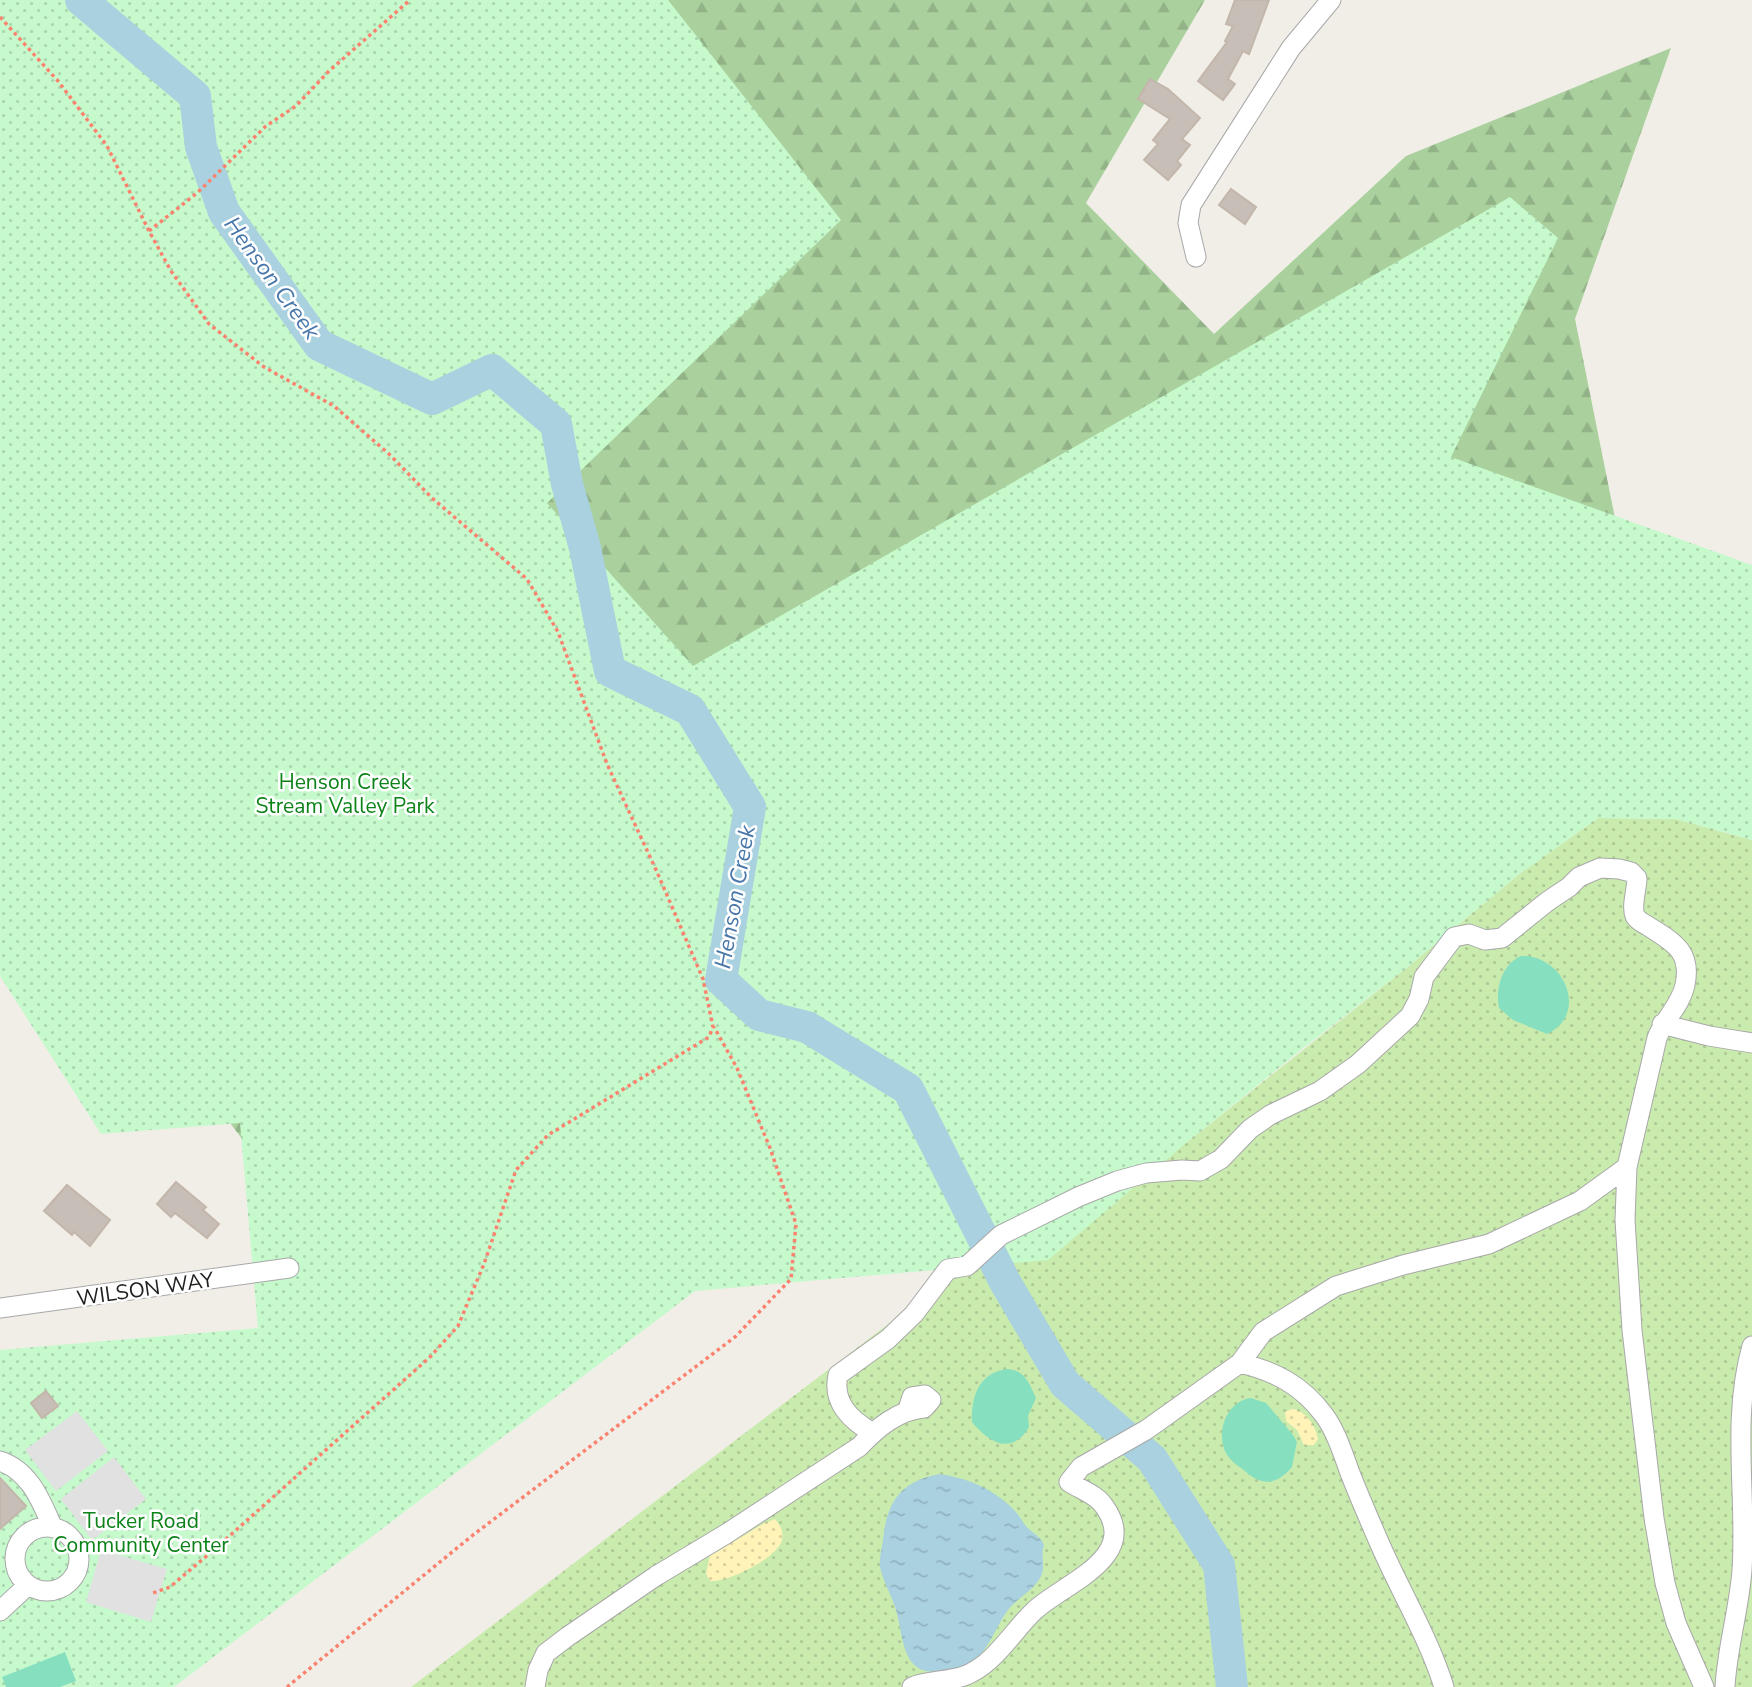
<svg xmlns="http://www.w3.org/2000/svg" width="1752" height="1687" font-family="'Nunito Sans',sans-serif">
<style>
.grass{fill:url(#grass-dots)}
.forest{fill:url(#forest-firs)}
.sand{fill:url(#sand-dots)}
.park{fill:url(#park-dots)}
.pitch{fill:#86e0c0}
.parking{fill:#e1e1e1}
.water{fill:url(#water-ripples)}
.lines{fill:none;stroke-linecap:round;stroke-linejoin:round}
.river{stroke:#a9d1df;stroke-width:32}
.building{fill:#c6beb7;stroke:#c3b6aa;stroke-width:2}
.minor-casing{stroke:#a8a8a8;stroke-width:21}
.path{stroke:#fa8370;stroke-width:3.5;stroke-dasharray:3.5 3.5;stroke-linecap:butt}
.minor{stroke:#fff;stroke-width:19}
.labels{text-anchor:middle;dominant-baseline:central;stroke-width:5;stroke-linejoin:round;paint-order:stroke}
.park-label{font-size:21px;fill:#0c8319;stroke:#fff}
.street-label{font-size:21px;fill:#212121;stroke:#fff}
.water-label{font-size:23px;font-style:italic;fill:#4977aa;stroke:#fff}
</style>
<defs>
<pattern id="grass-dots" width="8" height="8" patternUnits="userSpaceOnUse" patternTransform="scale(1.75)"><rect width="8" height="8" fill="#caebae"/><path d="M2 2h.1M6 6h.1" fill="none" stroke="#adc995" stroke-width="1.8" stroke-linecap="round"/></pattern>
<pattern id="forest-firs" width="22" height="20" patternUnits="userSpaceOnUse" patternTransform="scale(1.75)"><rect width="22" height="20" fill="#aad19d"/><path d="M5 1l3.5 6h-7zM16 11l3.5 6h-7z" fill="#92b387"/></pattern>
<pattern id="sand-dots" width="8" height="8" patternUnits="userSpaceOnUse" patternTransform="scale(1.75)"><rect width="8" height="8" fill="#fff3b8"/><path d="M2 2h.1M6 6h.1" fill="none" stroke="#dad09e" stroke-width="1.8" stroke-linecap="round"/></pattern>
<pattern id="park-dots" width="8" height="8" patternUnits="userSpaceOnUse" patternTransform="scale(1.75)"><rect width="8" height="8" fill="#c6facc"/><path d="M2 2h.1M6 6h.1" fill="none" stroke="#aad6af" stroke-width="1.8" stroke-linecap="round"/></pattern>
<pattern id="water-ripples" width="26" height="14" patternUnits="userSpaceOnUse" patternTransform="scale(1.75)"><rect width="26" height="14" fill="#a9d1df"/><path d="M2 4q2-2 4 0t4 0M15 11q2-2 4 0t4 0" fill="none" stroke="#91b3bf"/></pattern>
</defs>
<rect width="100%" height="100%" fill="#f1eee8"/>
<!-- grass -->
<path class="grass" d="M1598,818L1676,819L1752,840V1687H411L962,1268L1186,1143L1410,965L1518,875Z"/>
<!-- forest -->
<path class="forest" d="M0,0H1205L1086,203L1214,334L1406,156L1671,48L1575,319L1623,558L320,1243L0,816Z"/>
<!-- sand -->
<path class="sand" d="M1292,1409C1305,1410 1316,1426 1318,1439L1314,1445H1304L1297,1430L1286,1421L1285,1412Z
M775,1519C780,1525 784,1532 782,1540C777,1558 728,1583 710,1581L706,1574L710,1556L763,1524Z"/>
<!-- park -->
<path class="park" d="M0,0H668L841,220L547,503L693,666L1510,197L1558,238L1451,457L1752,565V840L1676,819L1598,818L1518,875L1410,965L1301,1050L1186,1143L1048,1260L695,1291L174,1687H0V1350L258,1328L240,1123L101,1134L0,976Z"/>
<!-- pitch -->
<path class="pitch" d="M1521,956C1564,954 1590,1014 1547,1034L1513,1020L1499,1008C1495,989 1502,964 1521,956Z
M1007,1369C1025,1370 1029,1383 1036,1398L1028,1416L1029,1427C1012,1456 989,1443 972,1422C971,1396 979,1373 1007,1369Z
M1251,1398L1266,1403L1293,1435L1297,1442L1292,1467C1278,1484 1263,1487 1246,1472C1239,1466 1231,1462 1226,1453C1215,1432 1227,1401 1251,1398Z
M65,1652L76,1681L60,1687H6L2,1677Z"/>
<!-- parking -->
<path class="parking" d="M77,1411L108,1451L56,1491L25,1450Z
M114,1457L146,1499L92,1540L61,1499Z
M101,1550L167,1569L151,1622L86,1602Z"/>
<!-- water -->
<path class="water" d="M940,1474C970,1479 994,1489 1015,1511C1020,1516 1023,1524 1029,1529C1035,1535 1040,1536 1044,1545C1040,1555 1046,1566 1041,1576C1034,1591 1018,1597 1008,1610C994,1629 988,1654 967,1666C961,1670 949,1670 941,1671C900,1678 904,1633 895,1607C891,1594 882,1580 880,1566C879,1558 882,1548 883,1540C887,1501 901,1481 940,1474Z"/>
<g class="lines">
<!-- river -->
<path class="river" d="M81,0L195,96L201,147L224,212L319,345L432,399L492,370L556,424L567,484L585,548L610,671L690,710L750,807L721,980L759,1015L807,1027L908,1089L1005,1282L1065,1384L1152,1459L1219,1565L1232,1687"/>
</g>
<!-- building -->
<path class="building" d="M1235,0H1269L1249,54L1243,51L1228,79L1235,84L1223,100L1198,81L1227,42L1225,41L1233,26L1226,24Z
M1150,79L1168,89L1200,118L1182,139L1190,145L1177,161L1181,165L1168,180L1144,160L1158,144L1153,140L1170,119L1138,99Z
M1231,189L1256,207L1245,224L1219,205Z
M176,1182L206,1207L203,1210L219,1224L207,1238L175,1213L171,1217L157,1204Z
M67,1185L110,1220L90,1246L74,1232L72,1235L44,1211Z
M46,1391L58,1406L42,1418L31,1403Z
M0,1478L26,1506L0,1529Z"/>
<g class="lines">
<defs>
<path id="minor" d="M1196,257L1188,223L1191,205L1291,48L1331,0
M1662,1024L1709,1036L1752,1043
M0,1308L289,1268
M1240,1363L1263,1332L1336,1286L1403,1265L1489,1244L1580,1201L1627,1167
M873,1433C850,1420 832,1402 838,1375L888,1339L914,1314L948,1269L967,1266L1001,1235L1078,1197L1117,1181L1146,1173L1182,1170L1200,1171L1221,1159L1250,1129L1270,1115L1320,1091L1358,1064L1410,1016L1419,999L1424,977L1454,937L1469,934L1485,940L1502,938L1548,901L1569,887L1579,877L1600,868L1619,869L1631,872L1637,878C1637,889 1631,906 1635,916C1638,921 1643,923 1648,926C1673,942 1692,951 1685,985C1681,1005 1664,1019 1657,1038L1627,1167L1625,1220L1632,1330L1654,1518L1665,1583L1676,1623L1704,1687
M0,1461C30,1471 41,1501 53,1528
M15 1559a32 32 0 1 1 64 0a32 32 0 1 1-64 0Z
M0,1611L28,1585
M535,1687L538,1670L546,1653L567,1637L656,1576L726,1534L859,1447C877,1428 898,1410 924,1408L931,1400L925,1395L912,1397L908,1409
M912,1687C927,1680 947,1682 964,1676C994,1665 1012,1632 1034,1611C1062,1584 1142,1558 1104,1506C1096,1494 1081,1490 1069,1482L1081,1467L1146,1430L1240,1363C1274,1371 1302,1385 1324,1415C1336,1431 1343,1454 1350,1473C1359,1496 1369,1519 1379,1542C1400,1591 1428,1636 1444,1687
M1725,1687C1727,1648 1739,1610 1742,1570C1747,1495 1731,1420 1752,1346"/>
</defs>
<!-- minor casing -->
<use href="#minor" class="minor-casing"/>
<!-- path -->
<path class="path" d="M0,17L58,81L107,146L149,231L171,271L209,324L264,367L334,406L389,454L432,498L527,579L558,632L607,764L657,872L703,979L713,1027L709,1037L548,1135L516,1170L484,1264L458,1326L430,1357L216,1548L170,1587L153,1593
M149,231L197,193L266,126L296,106L329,71L410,0
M287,1687L473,1535L735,1337L791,1279L796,1224L770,1148L737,1068L714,1027"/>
<!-- minor -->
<use href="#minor" class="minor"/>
</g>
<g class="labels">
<!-- park labels -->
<g class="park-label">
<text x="345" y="782">Henson Creek<tspan x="345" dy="24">Stream Valley Park</tspan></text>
<text x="141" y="1521">Tucker Road<tspan x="141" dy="24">Community Center</tspan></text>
</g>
<!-- street labels -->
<g class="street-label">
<text transform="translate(145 1289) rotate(-8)">WILSON WAY</text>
</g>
<!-- water labels -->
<g class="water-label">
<text transform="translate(272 278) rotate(54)">Henson Creek</text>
<text transform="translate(735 897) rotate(-80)">Henson Creek</text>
</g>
</g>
</svg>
